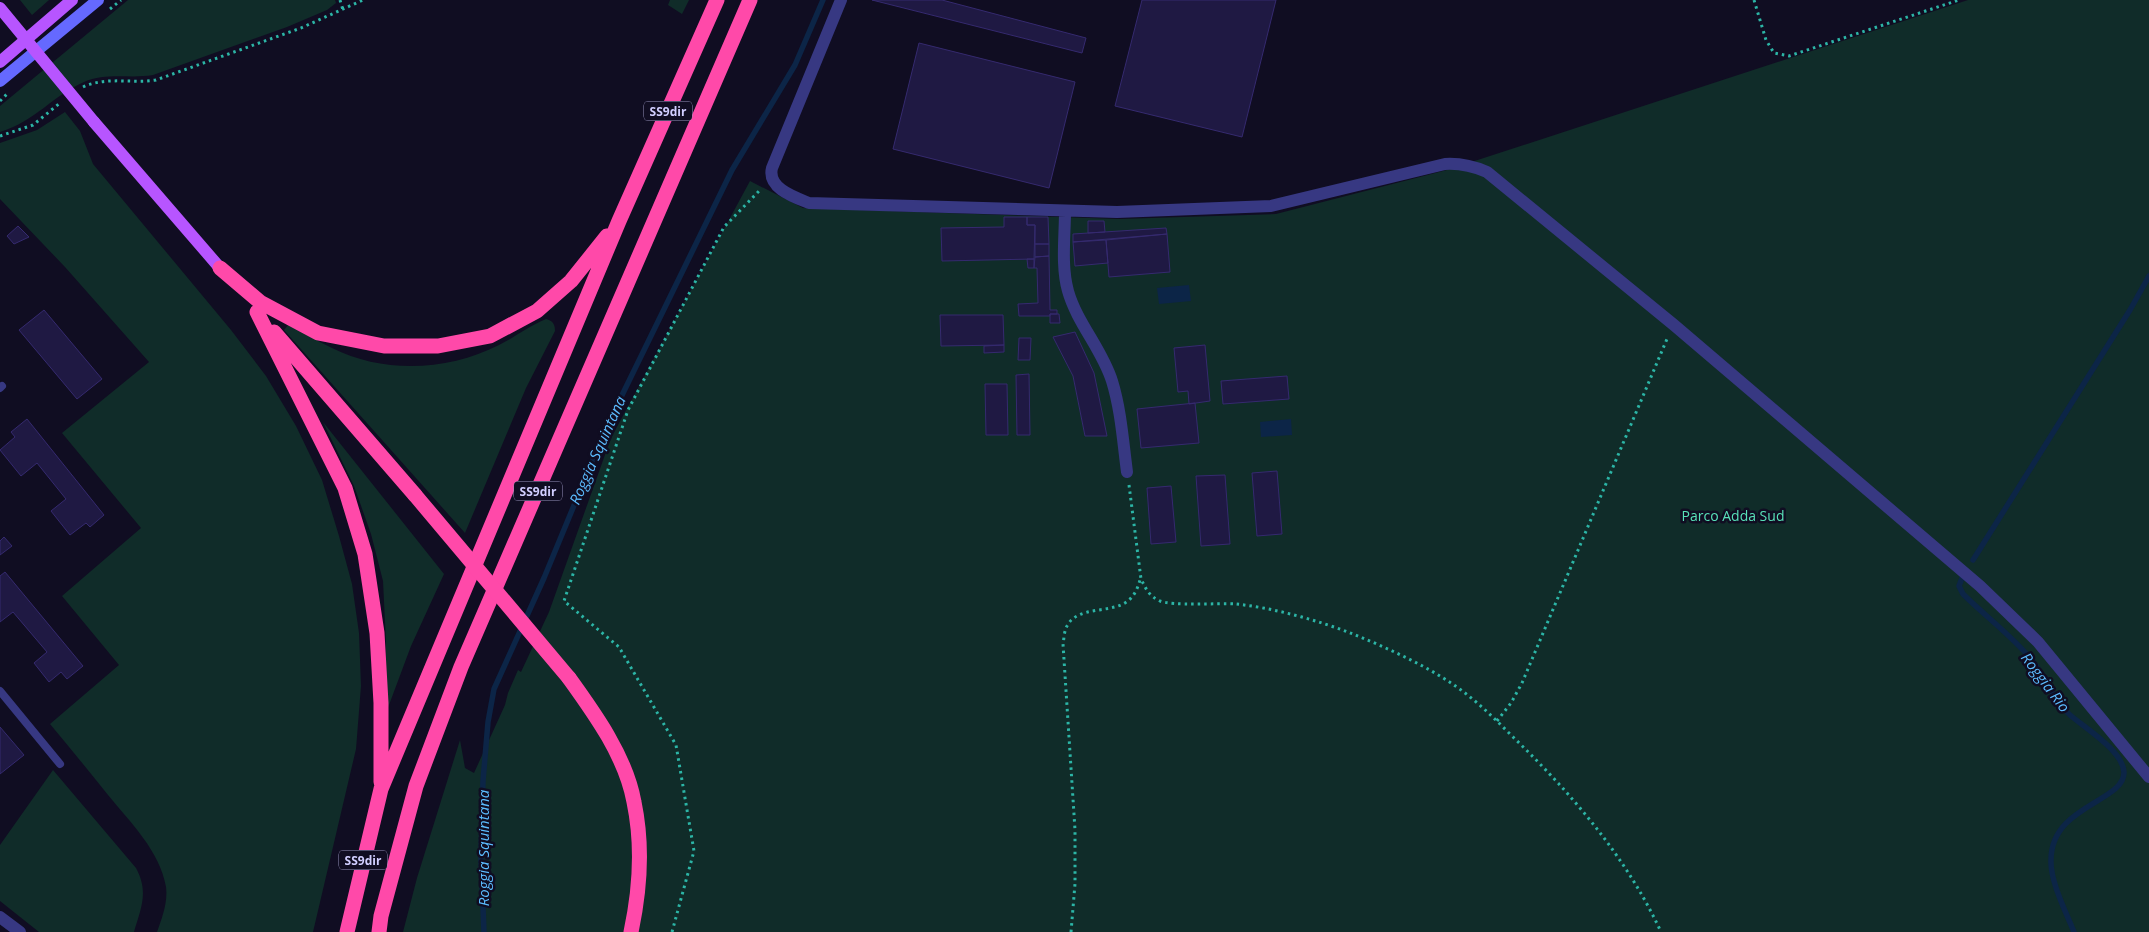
<svg xmlns="http://www.w3.org/2000/svg" width="2149" height="932" font-family="'Open Sans',sans-serif">
<style>
.green{fill:#102c29}
.water{fill:#0c2547}
.lines{fill:none;stroke-linecap:round;stroke-linejoin:round}
.stream{stroke:#0c2547;stroke-width:5.5}
.building{fill:#1f1943;stroke:#352a6f}
.path{stroke:#2cb5a6;stroke-width:3;stroke-dasharray:2.5 4;stroke-linecap:butt}
.lane{stroke:#373882;stroke-width:8}
.street{stroke:#373882;stroke-width:12}
.secondary{stroke:#6569ff;stroke-width:12}
.primary{stroke:#b755ff;stroke-width:12}
.highway{stroke:#ff49a9;stroke-width:15}
.primary-bridge{stroke:#b755ff;stroke-width:12}
.highway-bridge{stroke:#ff49a9;stroke-width:15}
.labels{text-anchor:middle;dominant-baseline:central;stroke-width:5;stroke-linejoin:round;paint-order:stroke}
.shield{fill:#100d22;stroke:#9794bd;stroke-width:1}
.shield-label{font-size:12px;font-weight:bold;fill:#d1ceff}
.park-label{font-size:14px;fill:#58e1b8;stroke:#100d22}
.water-label{font-size:15px;font-style:italic;fill:#5cbcff;stroke:#100d22}
</style>
<rect width="100%" height="100%" fill="#100d22"/>
<!-- green -->
<path class="green" d="M20,0H49L32,15Z
M128,0H335L336,3L327,10L287,27L153,75C130,79 106,72 84,82C52,96 36,121 0,132V106Z
M670,0H689L682,14L668,5Z
M1968,0H2149V932H403L417,878L460,740L465,768L474,773L505,705L508,693L518,670L521,672L549,612L611,438L750,181L803,208L1119,219L1276,214L1447,170Z
M65,112L80,131L93,164L231,330L266,376L296,426L322,480L339,536L352,584L359,633L361,686L356,749L313,932H157C162,918 168,902 166,887C160,851 130,822 108,795C89,771 69,747 50,724L119,665L62,596L141,528L62,433L149,362L65,267L0,199V143L37,130Z
M546,319C553,321 555,324 555,331L526,388L465,533L284,330L289,324C303,332 317,341 332,348C384,374 448,371 499,345C515,337 529,326 546,319Z
M323,422L444,574L411,646L386,713V642L383,581L371,534L354,486Z
M53,770L136,868C149,892 141,908 134,932H39L0,901V845Z"/>
<!-- water -->
<path class="water" d="M1189,285L1191,301L1159,304L1157,288Z
M1291,419L1292,435L1261,437L1260,422Z"/>
<g class="lines">
<!-- stream -->
<path class="stream" d="M1973,560L2130,310L2149,276
M1962,578L1959,586L1963,594C1985,616 2011,635 2031,659C2046,677 2053,700 2070,715C2085,728 2123,751 2124,772C2125,802 2051,805 2051,860C2050,881 2066,912 2074,932
M484,932L481,858L483,781L488,722L494,689L544,578L606,428L732,170L795,65L823,0"/>
</g>
<!-- building -->
<path class="building" d="M872,0H942L1086,38L1082,53Z
M1142,0H1276L1242,137L1115,106Z
M919,43L1075,82L1049,188L893,149Z
M1004,217H1027V225H1035L1034,259L942,261L941,228L1004,227Z
M1027,217H1048L1049,244H1035V225H1027Z
M1088,221H1104L1105,232L1088,233Z
M18,226L29,237L14,244L7,236Z
M1166,228L1167,234L1073,242V234Z
M1167,234L1170,272L1109,277L1106,240Z
M1106,240L1108,263L1075,266L1073,242Z
M1035,244H1049V256L1035,257Z
M1049,256L1050,310H1057V314H1050V316H1019L1018,304L1038,303L1037,268H1034L1035,257Z
M1027,259H1034V268H1028Z
M44,310L102,379L77,399L19,330Z
M1050,314H1059L1060,323H1050Z
M940,315H1003L1004,345L941,346Z
M1075,332L1094,373L1107,436H1085L1073,376L1053,337Z
M1019,338H1031L1030,360H1018Z
M1004,345V352L984,353V346Z
M1205,345L1210,401L1189,404L1188,391L1178,392L1174,348Z
M1029,374L1030,435H1017L1016,375Z
M1287,376L1289,399L1223,404L1221,381Z
M985,384H1007L1008,435H986Z
M1195,403L1199,443L1141,448L1137,409Z
M27,419L104,515L90,527L86,523L70,535L51,511L66,499L37,463L21,476L0,450L15,437L11,432Z
M1277,471L1282,534L1257,536L1252,473Z
M1225,475L1230,544L1201,546L1196,476Z
M1171,486L1176,542L1151,544L1147,488Z
M4,537L12,546L0,555V541Z
M5,572L83,666L67,679L61,672L49,682L34,663L47,652L13,612L0,622V576Z
M0,727L24,755L0,774Z"/>
<g class="lines">
<!-- path -->
<path class="path" d="M340,0L343,10
M1754,0L1766,40L1774,53L1789,56L1959,0
M110,9L121,0
M83,87C107,76 131,84 156,80L301,28L363,0
M0,101L7,94
M0,136L33,125L60,103
M1129,485L1141,579C1146,589 1149,596 1160,601C1172,606 1219,603 1236,604C1274,608 1317,620 1353,634C1387,648 1423,664 1454,685C1476,700 1494,718 1513,737C1572,794 1627,858 1661,932
M1497,721L1511,703L1522,683L1667,339
M672,932L694,851L676,745L619,647L564,601L628,410L724,227L761,189
M1071,932L1075,884V830L1063,644C1064,639 1064,633 1066,628C1076,604 1112,615 1129,600C1135,595 1138,587 1140,580"/>
<!-- lane -->
<path class="lane" d="M0,388L2,386
M0,691L60,764"/>
<!-- street -->
<path class="street" d="M841,0L772,168C767,188 794,197 809,203L1117,212L1271,206L1445,164C1461,163 1473,166 1487,172L1674,325L1980,586L2038,642L2149,777
M1065,211C1065,236 1061,266 1068,291C1077,323 1102,349 1112,381C1121,410 1123,442 1127,472
M0,917L20,932"/>
<!-- secondary -->
<path class="secondary" d="M0,81L98,0"/>
<!-- primary -->
<path class="primary" d="M0,62L72,0
M94,122L220,268"/>
<!-- highway -->
<path class="highway" d="M220,268L260,302L318,333L384,346H438L490,336L537,311L571,281L607,236
M257,312L345,488L365,554L377,633L381,703V782
M274,332L415,495
M569,678C595,714 626,757 634,802C643,845 640,890 631,932
M347,932L381,789L619,221L717,0
M379,932L381,916L416,786L461,667L750,0"/>
<!-- primary-bridge -->
<path class="primary-bridge" d="M0,8L94,122"/>
<!-- highway-bridge -->
<path class="highway-bridge" d="M415,495L569,678"/>
</g>
<g class="labels">
<!-- shield labels -->
<g class="shield">
<rect x="644" y="101.5" width="48" height="19" rx="4"/>
<rect x="514" y="481.5" width="48" height="19" rx="4"/>
<rect x="339" y="850.5" width="48" height="19" rx="4"/>
</g>
<g class="shield-label">
<text x="668" y="111">SS9dir</text>
<text x="538" y="491">SS9dir</text>
<text x="363" y="860">SS9dir</text>
</g>
<!-- park labels -->
<g class="park-label">
<text x="1733" y="515">Parco Adda Sud</text>
</g>
<!-- water labels -->
<g class="water-label">
<text transform="translate(597 450) rotate(-66)">Roggia Squintana</text>
<text transform="translate(2046 682) rotate(53)">Roggia Rio</text>
<text transform="translate(483 848) rotate(-90)">Roggia Squintana</text>
</g>
</g>
</svg>
